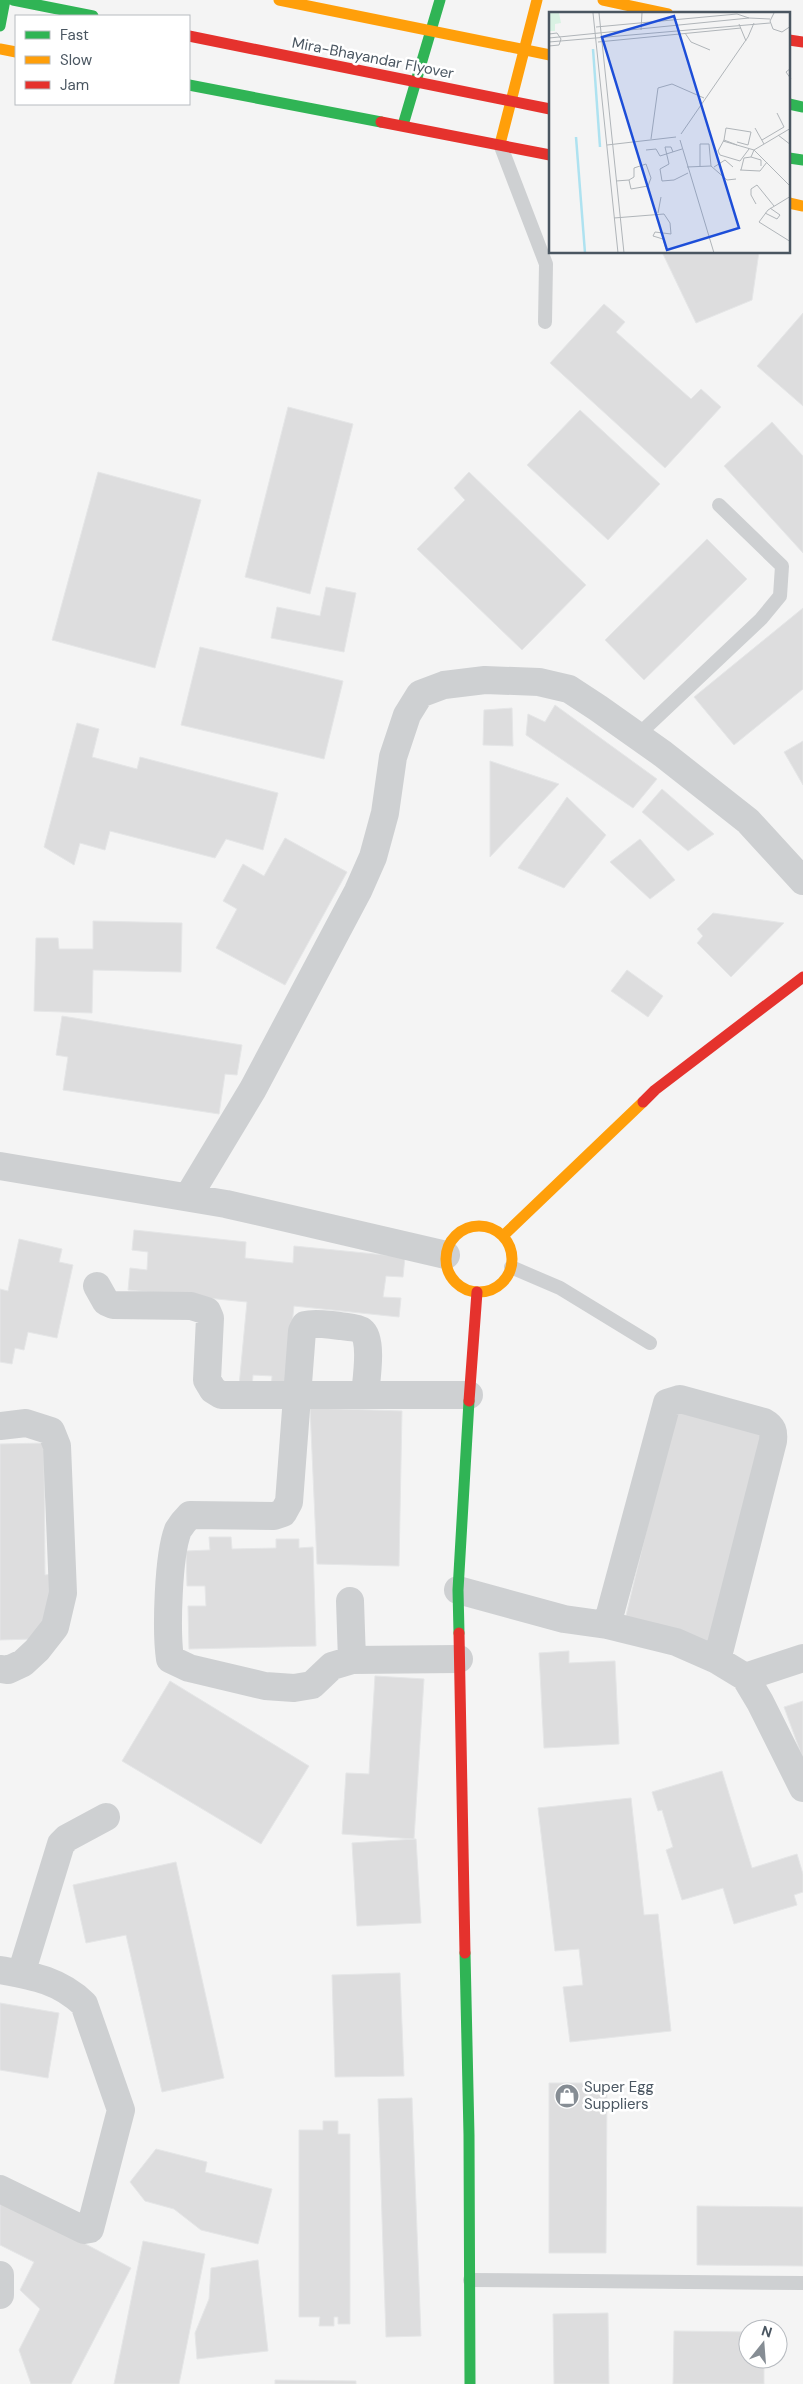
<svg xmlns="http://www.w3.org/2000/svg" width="803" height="2384" font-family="'DM Sans',sans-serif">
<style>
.building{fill:#ddddde;stroke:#e5e6e7}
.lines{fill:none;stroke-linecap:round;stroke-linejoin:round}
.lane{stroke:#ced0d2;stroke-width:14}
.street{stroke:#ced0d2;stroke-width:28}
.fast{stroke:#30b455;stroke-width:11}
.slow{stroke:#ff9f0a;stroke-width:11}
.jam{stroke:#e5322d;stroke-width:11}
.slow-bridge{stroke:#ff9f0a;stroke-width:11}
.jam-bridge{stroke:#e5322d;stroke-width:11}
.labels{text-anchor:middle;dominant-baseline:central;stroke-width:5;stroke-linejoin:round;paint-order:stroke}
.street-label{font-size:15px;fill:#4a5661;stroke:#fff}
.poi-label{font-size:15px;fill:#4a5661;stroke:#fff;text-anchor:start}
.inset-river{fill:none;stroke:#aee2f0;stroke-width:2.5}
.inset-road{fill:none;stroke:#b0b5b9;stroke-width:1}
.view{fill:#1d4ed8;fill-opacity:0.15;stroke:#1d4ed8;stroke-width:2.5}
.inset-edge{fill:none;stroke:#4a5661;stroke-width:2.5}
</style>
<rect width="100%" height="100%" fill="#f4f4f4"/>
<!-- building -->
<path class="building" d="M662,252H759L752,300L696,323Z
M604,304L625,322L616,332L691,399L701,389L721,407L665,468L550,363Z
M803,313V406L757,366Z
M288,407L353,424L310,594L245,577Z
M580,410L660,484L608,540L527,465Z
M772,422L803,456V553L724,466Z
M98,472L201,500L155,668L52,640Z
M469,472L586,585L522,650L417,549L465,500L454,488Z
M707,539L747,579L644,680L605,640Z
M326,587L356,593L344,652L271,638L277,607L320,616Z
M803,608V689L734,745L694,697Z
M200,647L343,681L324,759L181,725Z
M555,705L657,779L633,808L526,735L528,714L545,722Z
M512,708L513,746L483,745L484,710Z
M77,723L99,729L92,757L137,769L140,757L278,793L263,850L226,839L215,858L110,831L105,850L80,843L74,865L44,847Z
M803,741V785L784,752Z
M490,761L559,784L490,857Z
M662,789L714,834L688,851L642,812Z
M567,797L606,835L564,888L518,868Z
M285,838L347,872L285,985L216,948L237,909L223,901L243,864L264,876Z
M640,839L675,880L650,899L610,862Z
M713,913L784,923L731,977L697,943L703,936L697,929Z
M93,921L182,923L181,972L93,970L92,1013L34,1011L36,938H58L59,949H93Z
M627,970L663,996L648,1017L611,991Z
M62,1016L242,1045L237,1075L225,1074L219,1114L63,1090L68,1057L56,1055Z
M134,1230L246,1242L245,1258L293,1263L294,1246L405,1257L403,1277L386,1276L383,1297L401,1298L399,1317L294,1306L285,1391L271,1389L272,1376L253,1375L252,1387L239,1386L247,1302L128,1290L130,1268L147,1270L148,1252L132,1250Z
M19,1239L62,1249L59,1262L73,1265L57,1338L28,1332L24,1350L15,1348L12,1364L0,1362V1289L8,1291Z
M310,1408L402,1411L399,1566L317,1564Z
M675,1410L763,1431L711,1645L624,1624Z
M44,1443L45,1575L53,1574L54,1620L33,1639L0,1640V1444Z
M209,1537H231L232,1549L276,1548V1539H299V1548L313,1547L316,1646L189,1649L188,1606H206L205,1586H187L186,1551L210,1550Z
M569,1651V1663L615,1661L619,1744L544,1748L539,1653Z
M375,1676L424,1679L414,1839L342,1834L346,1773L369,1774Z
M170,1681L309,1766L261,1844L122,1761Z
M803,1701V1759L784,1707Z
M722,1771L752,1868L797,1854L803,1874V1892L794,1895L797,1905L734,1924L723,1888L682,1900L666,1850L673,1847L662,1810L658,1811L652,1792Z
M631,1798L644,1915L658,1914L671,2031L570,2042L563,1987L583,1985L579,1949L555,1951L538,1808Z
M416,1839L421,1923L357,1926L352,1843Z
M176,1862L224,2078L162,2092L126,1935L86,1943L73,1885Z
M400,1973L404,2076L335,2077L332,1975Z
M0,2003L59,2013L48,2078L0,2070Z
M549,2083H607L606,2253H549Z
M412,2098L421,2336L386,2337L378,2099Z
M323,2121H338V2134H350V2324H338V2317H334V2326H319L320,2317H299V2130H323Z
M156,2149L207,2162L205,2172L272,2189L258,2244L201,2230L174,2209L145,2201L130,2182Z
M0,2199L131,2268L71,2384H31L19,2350L40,2309L20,2290L34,2262L0,2245Z
M697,2206L803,2207V2266L697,2265Z
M143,2241L205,2254L179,2384H114Z
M258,2260L268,2351L197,2359L195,2333L209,2299L211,2268Z
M608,2313L609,2384H554L553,2314Z
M674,2331L748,2332V2359H764V2384H673Z
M275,2380L356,2381V2384H275Z"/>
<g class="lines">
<!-- lane -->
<path class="lane" d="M500,144L546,264L545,322
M637,736L761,619L780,596L782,566L719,505
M511,1267L560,1288L650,1343
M470,2280L803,2283"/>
<!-- street -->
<path class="street" d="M0,1166L226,1204L446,1255
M188,1197L253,1089L358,891L373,857L385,813L393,757L407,715L420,694L444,685L485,680L539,682L569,689L598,708L663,754L748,821L803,881
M97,1286L106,1302L113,1305L191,1306L207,1311L210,1318L207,1380L213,1390L221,1395H469
M365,1395C366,1382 373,1339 362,1331C357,1327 346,1327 340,1326C328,1325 316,1322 305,1325L302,1331L289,1502L283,1513L274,1516L190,1515C186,1519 181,1525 178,1530C168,1556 166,1631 170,1659L189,1668L265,1686L294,1688L312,1685L332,1666L352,1660L459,1659
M0,1426L26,1423L51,1431L57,1446L63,1593L55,1627L37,1650L23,1663L8,1670L0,1669
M458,1590L564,1619L607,1625L676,1642L717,1660L745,1677L760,1702L803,1788
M350,1601L352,1660
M607,1625L667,1403L680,1399L764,1422C773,1427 774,1432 773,1441L717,1660
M745,1677L803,1658
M0,1970C33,1976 59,1980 84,2004L121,2110L90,2229L84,2230L0,2189
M21,1974L61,1844L67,1838L106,1817
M0,2275V2295"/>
<!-- fast -->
<path class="fast" d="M13,0L93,16
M0,26L5,0
M189,85L381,122
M789,104L803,107
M403,125L440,0
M789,158L803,160
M459,1633L458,1590L469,1401
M465,1953L469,2135L470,2384"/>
<!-- slow -->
<path class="slow" d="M603,0L668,14
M0,49L16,52
M500,144L537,0
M789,203L803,206
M446 1259a33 33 0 1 1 66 0a33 33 0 1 1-66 0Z
M503,1236L643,1102"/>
<!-- jam -->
<path class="jam" d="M789,40L803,42
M381,122L550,155
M643,1102L655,1090L803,977
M469,1401L477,1292
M459,1633L465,1953"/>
<!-- slow-bridge -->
<path class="slow-bridge" d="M279,0L550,55"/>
<!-- jam-bridge -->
<path class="jam-bridge" d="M189,36L550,109"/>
</g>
<!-- icons -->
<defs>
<symbol id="shop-disc" viewBox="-11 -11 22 22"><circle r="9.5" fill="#868d94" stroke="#fff"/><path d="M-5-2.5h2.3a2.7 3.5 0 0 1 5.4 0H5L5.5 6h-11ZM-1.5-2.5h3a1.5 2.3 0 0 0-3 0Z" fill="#fff"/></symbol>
</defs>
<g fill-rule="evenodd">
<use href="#shop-disc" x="553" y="2082" width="28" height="28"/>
</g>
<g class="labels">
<!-- street labels -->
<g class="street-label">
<text transform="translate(373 58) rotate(11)">Mira-Bhayandar Flyover</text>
</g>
<!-- poi labels -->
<g class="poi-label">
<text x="584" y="2087">Super Egg<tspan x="584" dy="17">Suppliers</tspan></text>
</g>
</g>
<!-- overview -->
<g transform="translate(549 12)">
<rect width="241" height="241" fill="#f4f4f4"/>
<path d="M0,1H10L12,11L6,12V19H0Z" fill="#d9f2e3"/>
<path class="inset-river" d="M44,37L51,135M27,125L36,241"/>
<path class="inset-road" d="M44,1L69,241M50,1L75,241M225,1L221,9L224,17L233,20L242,14M190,12L197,29M47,15L188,2L200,6M92,18L93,1M136,21L142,30L161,38M0,22L8,21L12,27L10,33L0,34M0,26L200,6L221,7M0,30L221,11M49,30L192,16M242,56L237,60L242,67M228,101L235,115M206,116L215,132M132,122L199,25L205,11M229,123L242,133M102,127L109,76L123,72L155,86M131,128L165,241M175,128L169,139L171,143L191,149L200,137M213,128L235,115M174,129L205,138L242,175M58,133L127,125M188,133L175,128L177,116L202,120L199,133L188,130M97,138L107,137L111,144L133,137M124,140L122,135H116L120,152L111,157L113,169L125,168L139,161M202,145L212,148V154M151,154V132H160L162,154M138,155L162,154L178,168L187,167M165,155L176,148L184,155M191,158L211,159L218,150M192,158L195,146L202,145L205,138L242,116M67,169L80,168L82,177L99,174L102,166L97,152L85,156V165L80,168M242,184L219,198L210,210L242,230M207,192L202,183V177L208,173L225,194M109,201L112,185M216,201L228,207L231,203L221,196M65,206L115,202L121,211L122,222L106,220L104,224L114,227L117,237"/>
<path class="view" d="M125,4L190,216L118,238L53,25Z"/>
<rect width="241" height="241" class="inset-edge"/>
</g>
<!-- legend -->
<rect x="15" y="15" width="175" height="90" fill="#ffffff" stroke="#b7bbc0"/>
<rect x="25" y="31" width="25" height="8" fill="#30b455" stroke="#b7bbc0"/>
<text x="60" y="40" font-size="15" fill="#4a5661">Fast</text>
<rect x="25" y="56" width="25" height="8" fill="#ff9f0a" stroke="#b7bbc0"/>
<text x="60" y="65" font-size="15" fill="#4a5661">Slow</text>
<rect x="25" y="81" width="25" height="8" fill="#e5322d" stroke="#b7bbc0"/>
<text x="60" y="90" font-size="15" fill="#4a5661">Jam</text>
<!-- north arrow -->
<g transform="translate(763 2344) rotate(17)"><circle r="24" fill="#ffffff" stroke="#b7bbc0"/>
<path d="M0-4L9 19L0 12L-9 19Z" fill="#868d94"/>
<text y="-8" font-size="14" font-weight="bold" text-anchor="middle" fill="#4a5661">N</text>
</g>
</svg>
